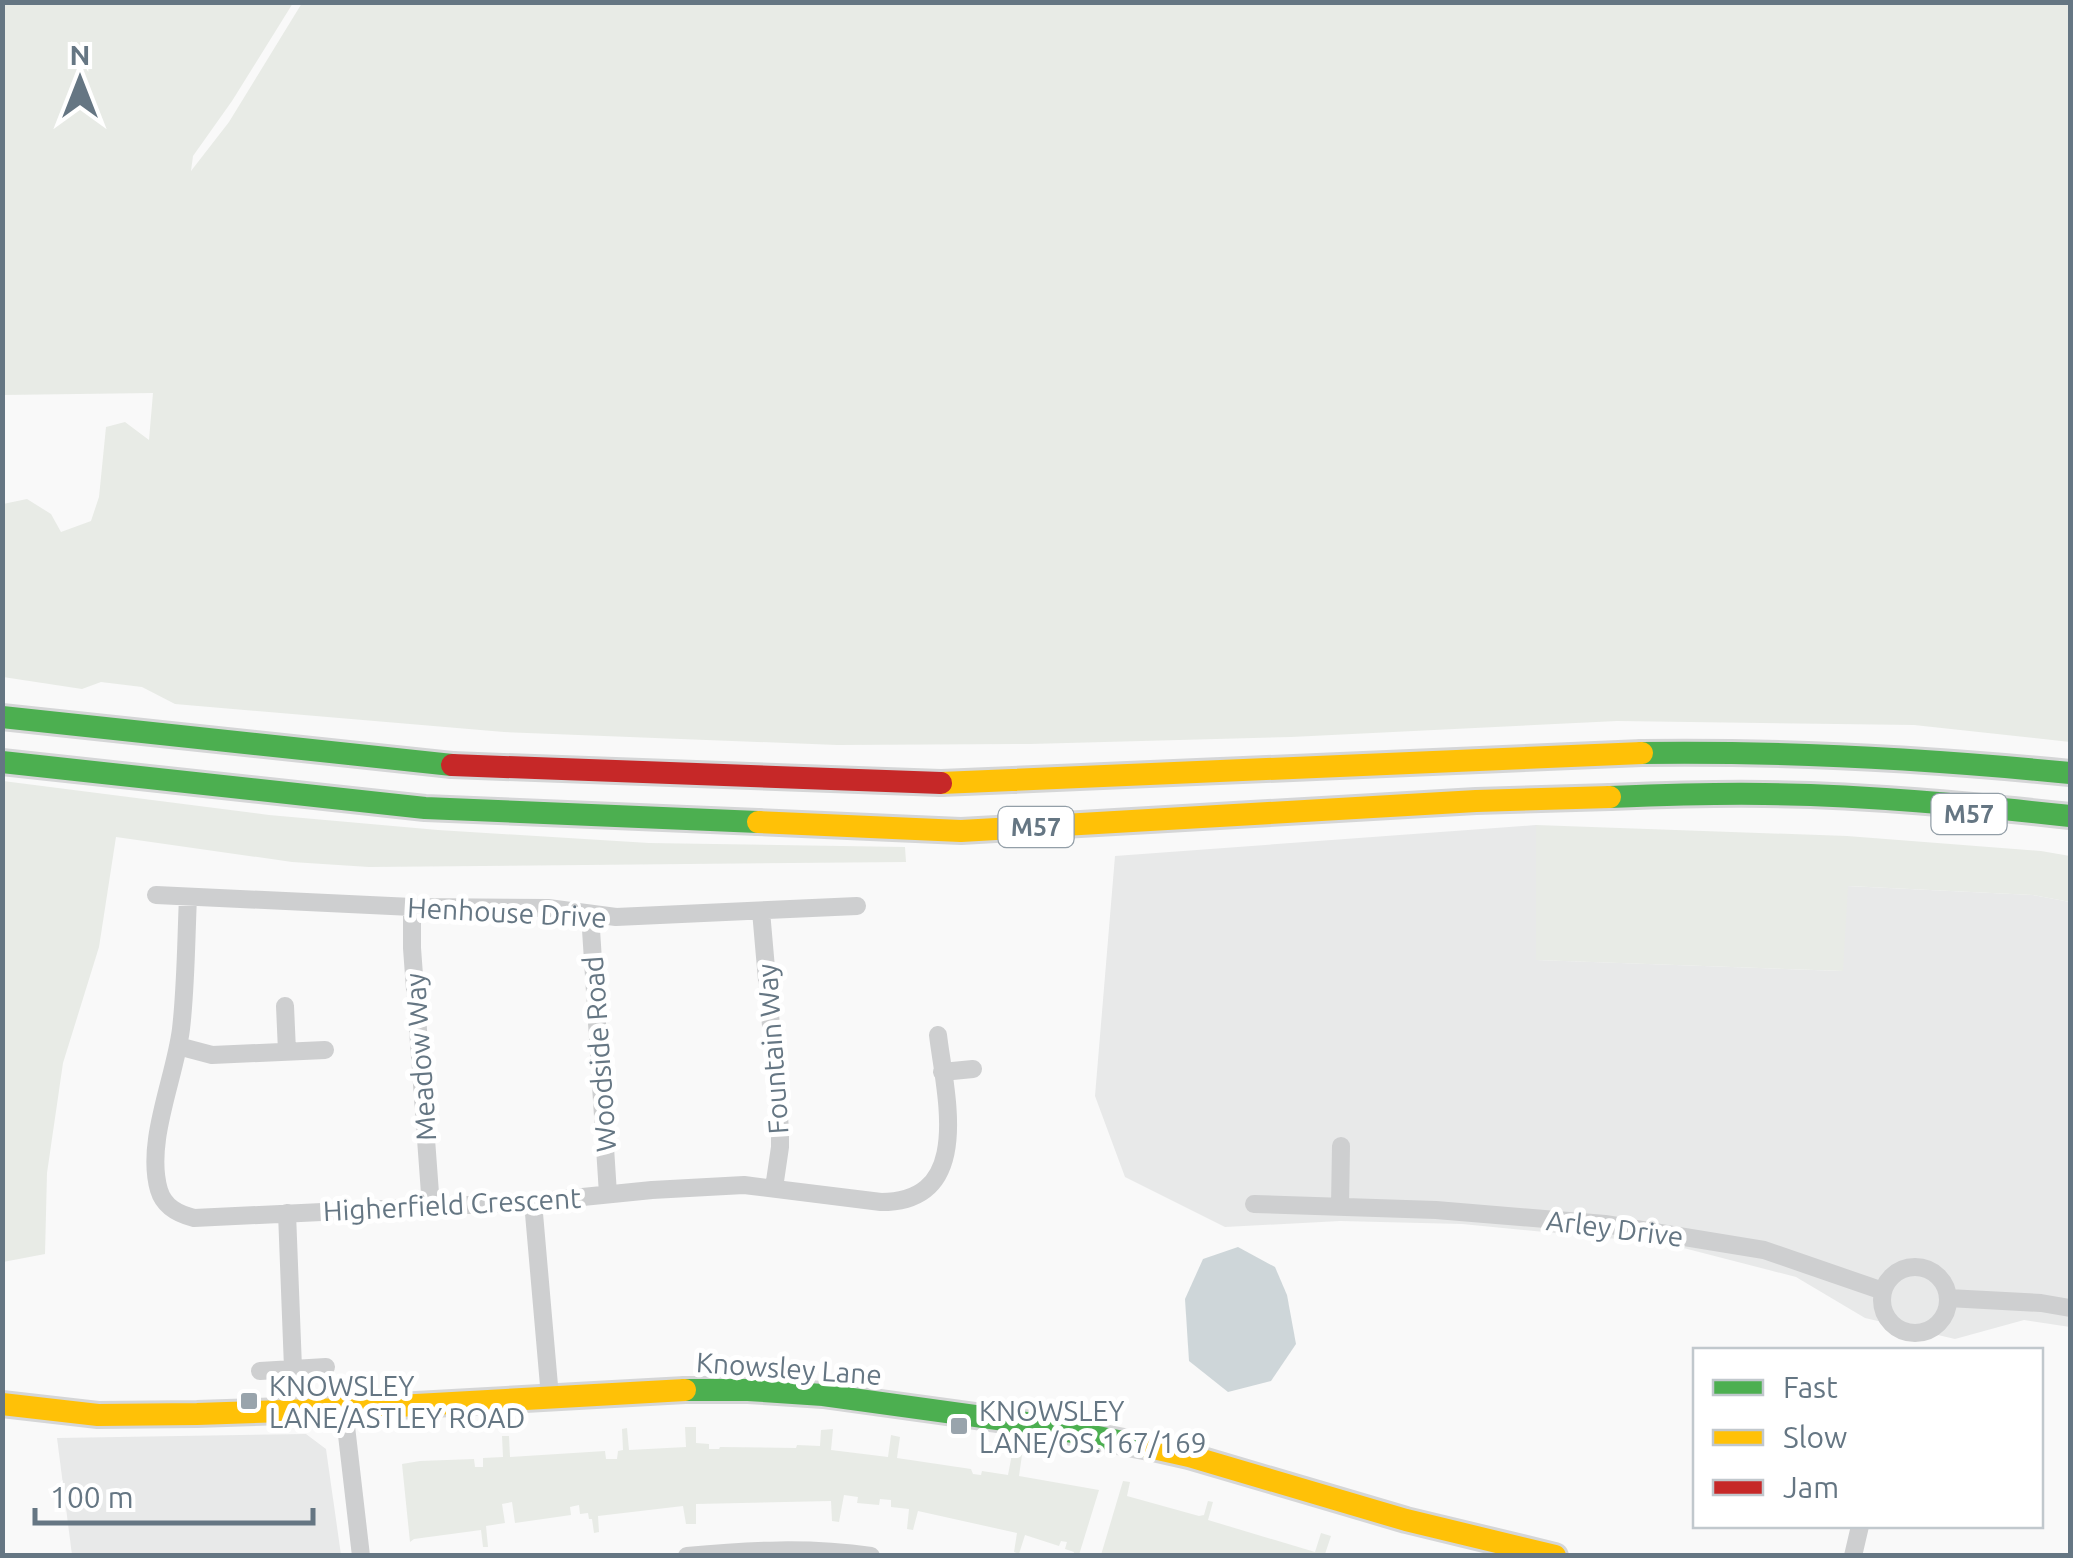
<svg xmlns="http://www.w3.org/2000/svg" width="2073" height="1558" font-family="Ubuntu,sans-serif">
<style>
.built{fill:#e8e9e9}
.green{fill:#e8ebe6}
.water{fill:#ced6d9}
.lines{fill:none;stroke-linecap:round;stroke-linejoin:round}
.fast-casing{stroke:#d5d6d7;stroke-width:28}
.slow-casing{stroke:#d5d6d7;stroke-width:28}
.jam-casing{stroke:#d5d6d7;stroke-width:28}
.street{stroke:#cecfd0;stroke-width:18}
.fast{stroke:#4caf50;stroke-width:22}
.slow{stroke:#ffc107;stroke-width:22}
.jam{stroke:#c62828;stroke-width:22}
.poi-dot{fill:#99a4ac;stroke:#fff;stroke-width:4}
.labels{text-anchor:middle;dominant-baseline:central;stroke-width:10;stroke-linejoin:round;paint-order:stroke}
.shield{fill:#fff;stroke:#939fa8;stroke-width:2.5}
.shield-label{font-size:25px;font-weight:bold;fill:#657683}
.street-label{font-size:28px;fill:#657683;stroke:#fff}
.poi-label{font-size:28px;fill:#657683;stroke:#fff;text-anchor:start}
</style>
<rect width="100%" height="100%" fill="#f9f9f9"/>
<!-- built -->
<path class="built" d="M1536,825L1537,960L1842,971L1847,886L2033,895L2070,902V1327L2024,1320L1955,1339L1865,1318L1796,1277L1668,1244L1462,1224L1340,1221L1225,1227L1125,1177L1095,1096L1115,856Z
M306,1434L326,1449L341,1555H72L57,1438Z"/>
<!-- green -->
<path class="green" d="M2,3H293L232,101L193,156L191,171L229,122L302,3H2070V742L1914,725L1617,721L1291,737L1030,744L837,745L504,732L175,704L142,687L101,682L82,689L3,677V504L27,499L51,514L61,532L91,521L99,497L106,427L125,422L149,440L153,393L3,395Z
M3,781L269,815L438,830L649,843L905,847L906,862L369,867L292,862L116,837L99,947L63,1063L47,1173L45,1254L3,1262Z
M1536,825L1847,836L2041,851L2070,856V902L2033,895L1848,886L1843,971L1536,960Z
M685,1427H696V1443L709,1444V1449H719L720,1447L796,1448L797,1445L820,1446L821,1430L833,1429L831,1450L888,1457L891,1435L900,1437L897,1458L971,1469L973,1474L981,1475L982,1471L1008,1475L1012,1454L1022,1455L1019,1476L1099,1490L1079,1555H1073L1074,1552L1065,1549L1067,1542L1061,1541L1059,1546L1025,1535L1019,1554L1014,1552L1017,1533L918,1511L913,1530L907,1529L909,1509L891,1507V1500L880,1499L879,1505L857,1503L858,1497L844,1495L839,1522L832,1521L831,1501L696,1504V1524H686L683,1506L598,1516L599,1532L594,1533L592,1519H589L588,1513L580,1514L579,1505L570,1507L571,1515L515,1523L512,1502L502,1504L505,1523L486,1526L488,1547H483L481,1530L414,1539L410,1542L402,1464L420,1461L474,1459L475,1467H483V1458L503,1457L502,1436H509L510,1457L605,1451L606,1459H617L618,1451L623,1450L622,1429L627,1428L629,1450L686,1447Z
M1123,1481L1130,1482L1127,1496L1199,1516L1204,1515L1208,1501L1213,1502L1208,1520L1315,1552L1321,1533L1331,1536L1325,1554L1329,1555H1101Z"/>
<!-- water -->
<path class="water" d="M1238,1247L1275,1267L1287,1295L1296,1344L1271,1381L1228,1392L1189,1361L1185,1299L1203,1259Z"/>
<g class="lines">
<defs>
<path id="fast" d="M2,717L452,765
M1642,753C1785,751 1927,759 2070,773
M2,762L425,808L758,822
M1610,797C1661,795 1713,793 1764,794C1866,795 1968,805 2070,816
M685,1390H748L823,1395L1026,1423L1149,1447"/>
<path id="slow" d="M941,783L1642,753
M758,822L961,831L1476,801L1610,797
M2,1404L98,1415L197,1414L344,1409L685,1390
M1149,1447L1189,1456L1406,1520L1555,1556"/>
<path id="jam" d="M452,765L941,783"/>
</defs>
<!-- fast casing -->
<use href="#fast" class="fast-casing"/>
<!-- slow casing -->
<use href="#slow" class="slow-casing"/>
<!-- jam casing -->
<use href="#jam" class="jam-casing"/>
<!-- street -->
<path class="street" d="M156,895L412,907L548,908L616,917L857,906
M188,897C186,941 186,986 181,1029C175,1078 145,1142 159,1190C164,1207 178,1214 194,1218L533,1202L652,1190L744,1185L881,1202C975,1202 945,1094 938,1035
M412,907V948L431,1207
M761,911L780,1129V1147L774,1188
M590,914L608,1194
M285,1006L287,1051
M178,1046L212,1055L325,1050
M942,1072L973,1069
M533,1202L550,1397
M1254,1204L1436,1210L1605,1224L1764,1250L1883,1291
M1340,1206L1341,1146
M287,1213L293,1368
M1882 1300a33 33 0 1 1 66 0a33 33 0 1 1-66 0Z
M1948,1298L2041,1303L2070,1308
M260,1371L326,1367
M344,1409L361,1556
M687,1556C748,1550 810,1547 871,1556
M1853,1556L1860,1526"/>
<!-- fast -->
<use href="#fast" class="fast"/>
<!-- slow -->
<use href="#slow" class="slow"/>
<!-- jam -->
<use href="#jam" class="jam"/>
</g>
<!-- markers -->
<g class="poi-dot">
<rect x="239" y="1391" width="20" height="20" rx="5"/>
<rect x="949" y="1416" width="20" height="20" rx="5"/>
</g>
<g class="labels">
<!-- shield labels -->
<g class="shield">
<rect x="1931.5" y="794" width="75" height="40" rx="8"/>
<rect x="998.5" y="807" width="75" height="40" rx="8"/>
</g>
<g class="shield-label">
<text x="1969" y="814">M57</text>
<text x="1036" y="827">M57</text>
</g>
<!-- street labels -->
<g class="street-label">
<text transform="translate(507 912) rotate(3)">Henhouse Drive</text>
<text transform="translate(772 1049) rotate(-94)">Fountain Way</text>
<text transform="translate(599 1054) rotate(-94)">Woodside Road</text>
<text transform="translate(420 1057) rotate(-94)">Meadow Way</text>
<text transform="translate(452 1204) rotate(-3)">Higherfield Crescent</text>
<text transform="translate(1615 1228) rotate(7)">Arley Drive</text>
<text transform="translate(789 1368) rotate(4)">Knowsley Lane</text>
</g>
<!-- poi labels -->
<g class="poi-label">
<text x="269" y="1385">KNOWSLEY<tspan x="269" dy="32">LANE/ASTLEY ROAD</tspan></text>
<text x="979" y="1410">KNOWSLEY<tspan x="979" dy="32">LANE/OS.167/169</tspan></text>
</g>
</g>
<!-- border -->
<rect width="2073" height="1558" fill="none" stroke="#657683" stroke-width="10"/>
<!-- legend -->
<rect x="1693" y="1348" width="350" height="180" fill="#ffffff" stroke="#c1c8cd" stroke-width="2.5"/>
<rect x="1713" y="1380" width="50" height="15" fill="#4caf50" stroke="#c1c8cd" stroke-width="2.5"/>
<text x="1783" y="1398" font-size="30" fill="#657683">Fast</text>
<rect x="1713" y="1430" width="50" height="15" fill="#ffc107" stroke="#c1c8cd" stroke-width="2.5"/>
<text x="1783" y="1448" font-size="30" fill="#657683">Slow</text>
<rect x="1713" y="1480" width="50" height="15" fill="#c62828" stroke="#c1c8cd" stroke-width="2.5"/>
<text x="1783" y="1498" font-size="30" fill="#657683">Jam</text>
<!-- north arrow -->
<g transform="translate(80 80)" stroke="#ffffff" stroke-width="8" paint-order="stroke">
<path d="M0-8L18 38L0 25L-18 38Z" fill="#657683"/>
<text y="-15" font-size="28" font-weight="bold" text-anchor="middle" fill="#657683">N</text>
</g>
<!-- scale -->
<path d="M35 1508v15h278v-15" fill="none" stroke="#657683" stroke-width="5"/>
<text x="50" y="1508" font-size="30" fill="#657683" stroke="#ffffff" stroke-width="8" paint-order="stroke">100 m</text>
</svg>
